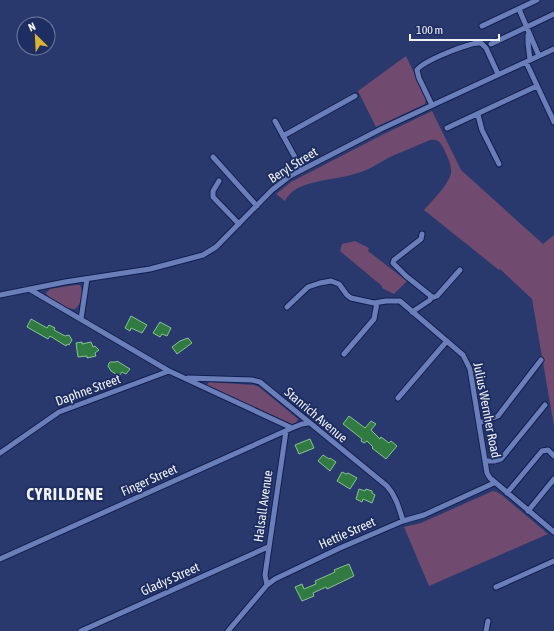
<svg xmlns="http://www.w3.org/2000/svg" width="554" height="631" font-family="'Asap Condensed',sans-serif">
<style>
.green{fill:#714b6f}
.building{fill:#317b43;stroke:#87c391}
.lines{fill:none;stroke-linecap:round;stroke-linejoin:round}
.street-casing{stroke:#121e50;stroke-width:7}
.street{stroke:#6a7eb9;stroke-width:5}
.labels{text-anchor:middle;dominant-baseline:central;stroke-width:4;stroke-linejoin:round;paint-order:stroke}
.street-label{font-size:13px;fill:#f0f3fa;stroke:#1f2e62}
.district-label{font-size:17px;font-weight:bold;letter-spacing:1px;fill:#f0f3fa;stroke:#1f2e62}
</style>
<rect width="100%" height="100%" fill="#29396e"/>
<!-- green -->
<path class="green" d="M406,56L426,98L425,104L376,127L358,91Z
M432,111L461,170L543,244L554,235V426L532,299L500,269L499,270L424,210C432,201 449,184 451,173C452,165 447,156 444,149C440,142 438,139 430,140C417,146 403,151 390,157C379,163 367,171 354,174C334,181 295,179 285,201L276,194L291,182L382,135Z
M355,241L369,248L368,251L407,281L394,294L382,288V286L340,251L342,244Z
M75,285H80C84,292 82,304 75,309C67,309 51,301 46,293L50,289Z
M209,382L254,385L259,387L298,419L296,423L292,424L287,423L207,385Z
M493,491L497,492L503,496L548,534L429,586L404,527L421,523Z"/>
<!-- building -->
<path class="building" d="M131,316L147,325L142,333L131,328L130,331L125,328Z
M31,319L47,328L49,325L55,328L54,330L65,336L69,335L72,340L69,345L67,344L66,346L50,336L48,339L27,327Z
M160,322L171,328L167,336L162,334L160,337L153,333Z
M188,338L192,343L177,354L172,347L180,341Z
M82,342V344L91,342L93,347L95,346L99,350L95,353L96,356L87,358V356L78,357L76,343Z
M117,361L130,369L126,374L122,372L119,376L111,371L108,366L109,363L110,362H116Z
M349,416L365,428L371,421L376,424L371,430L380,439L381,437L389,443L391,441L397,446L386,459L372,448L373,447L367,441L364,443L361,441L362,439L343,424Z
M310,439L314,448L299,454L295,445Z
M323,455L329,459L330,458L336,462L330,471L318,461Z
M342,472L346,474L348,473L357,478L350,489L337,481Z
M359,489L365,491L366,489L372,491V493L375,495L372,503L363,499L362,502L356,499Z
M349,564L354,576L327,589L326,587L313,593L314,596L302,601L295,587L302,584L304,589L316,584L315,581L335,572L334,570Z"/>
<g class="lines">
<defs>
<path id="street" d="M519,9L539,56
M482,26L537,0
M528,35V43L530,60
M491,44L554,14
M526,62L554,122
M432,105L419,78L417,70C423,61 470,42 481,43L486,48L498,74
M478,115L482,130L499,164
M275,121L302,170
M447,128L537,86
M283,136L355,96
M213,157L257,206
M219,181L213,191V197L239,224
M29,289L169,371L292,428
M0,295L65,282L150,269L203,255L216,247L272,190L290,176L381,129L554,49
M431,298L437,296L460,270
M287,307L308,287L320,283L331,281L339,284L347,295L351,298L374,303L386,301H400L463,355L470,369L487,473L490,478L554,532
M412,312L430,300L431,296L406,276L393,263L394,260L421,239L422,234
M81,319L87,279
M344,354L374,319L377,303
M188,378L252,380L260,382L387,486C396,496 399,508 403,521
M398,398L447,341
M479,423L498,416L541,360
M0,453L59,412L169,371
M485,461H494L501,459L545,405
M507,493L542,451L548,450L554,456
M528,511L554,479
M0,559L292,428L302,424L308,423
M267,585L265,575L286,431
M496,587L554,561
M81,631L268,547
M228,631L267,585L275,579L340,548L403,521L424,515L494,483
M486,631L488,621"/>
</defs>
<!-- street casing -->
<use href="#street" class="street-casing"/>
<!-- street -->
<use href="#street" class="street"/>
</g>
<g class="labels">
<!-- street labels -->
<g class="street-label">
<text transform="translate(293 165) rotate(-32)">Beryl Street</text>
<text transform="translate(88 390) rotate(-20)">Daphne Street</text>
<text transform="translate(487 410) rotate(79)">Julius Wernher Road</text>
<text transform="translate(316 415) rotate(40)">Stanrich Avenue</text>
<text transform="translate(149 480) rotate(-24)">Finger Street</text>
<text transform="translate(263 506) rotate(-82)">Halsall Avenue</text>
<text transform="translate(347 533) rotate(-24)">Hettie Street</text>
<text transform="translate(170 579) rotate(-24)">Gladys Street</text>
</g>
<!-- district labels -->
<g class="district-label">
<text x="65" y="494">CYRILDENE</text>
</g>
</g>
<!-- north arrow -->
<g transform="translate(36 36) rotate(336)"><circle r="19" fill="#1f2e62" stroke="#737d9f"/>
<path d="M0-3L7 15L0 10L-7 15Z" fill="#dcb233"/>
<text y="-6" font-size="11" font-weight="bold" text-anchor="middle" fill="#f0f3fa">N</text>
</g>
<!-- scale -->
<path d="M410 34v6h89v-6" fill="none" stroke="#f0f3fa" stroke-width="2"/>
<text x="416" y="34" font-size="12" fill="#f0f3fa" stroke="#1f2e62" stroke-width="3" paint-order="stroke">100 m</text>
</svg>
